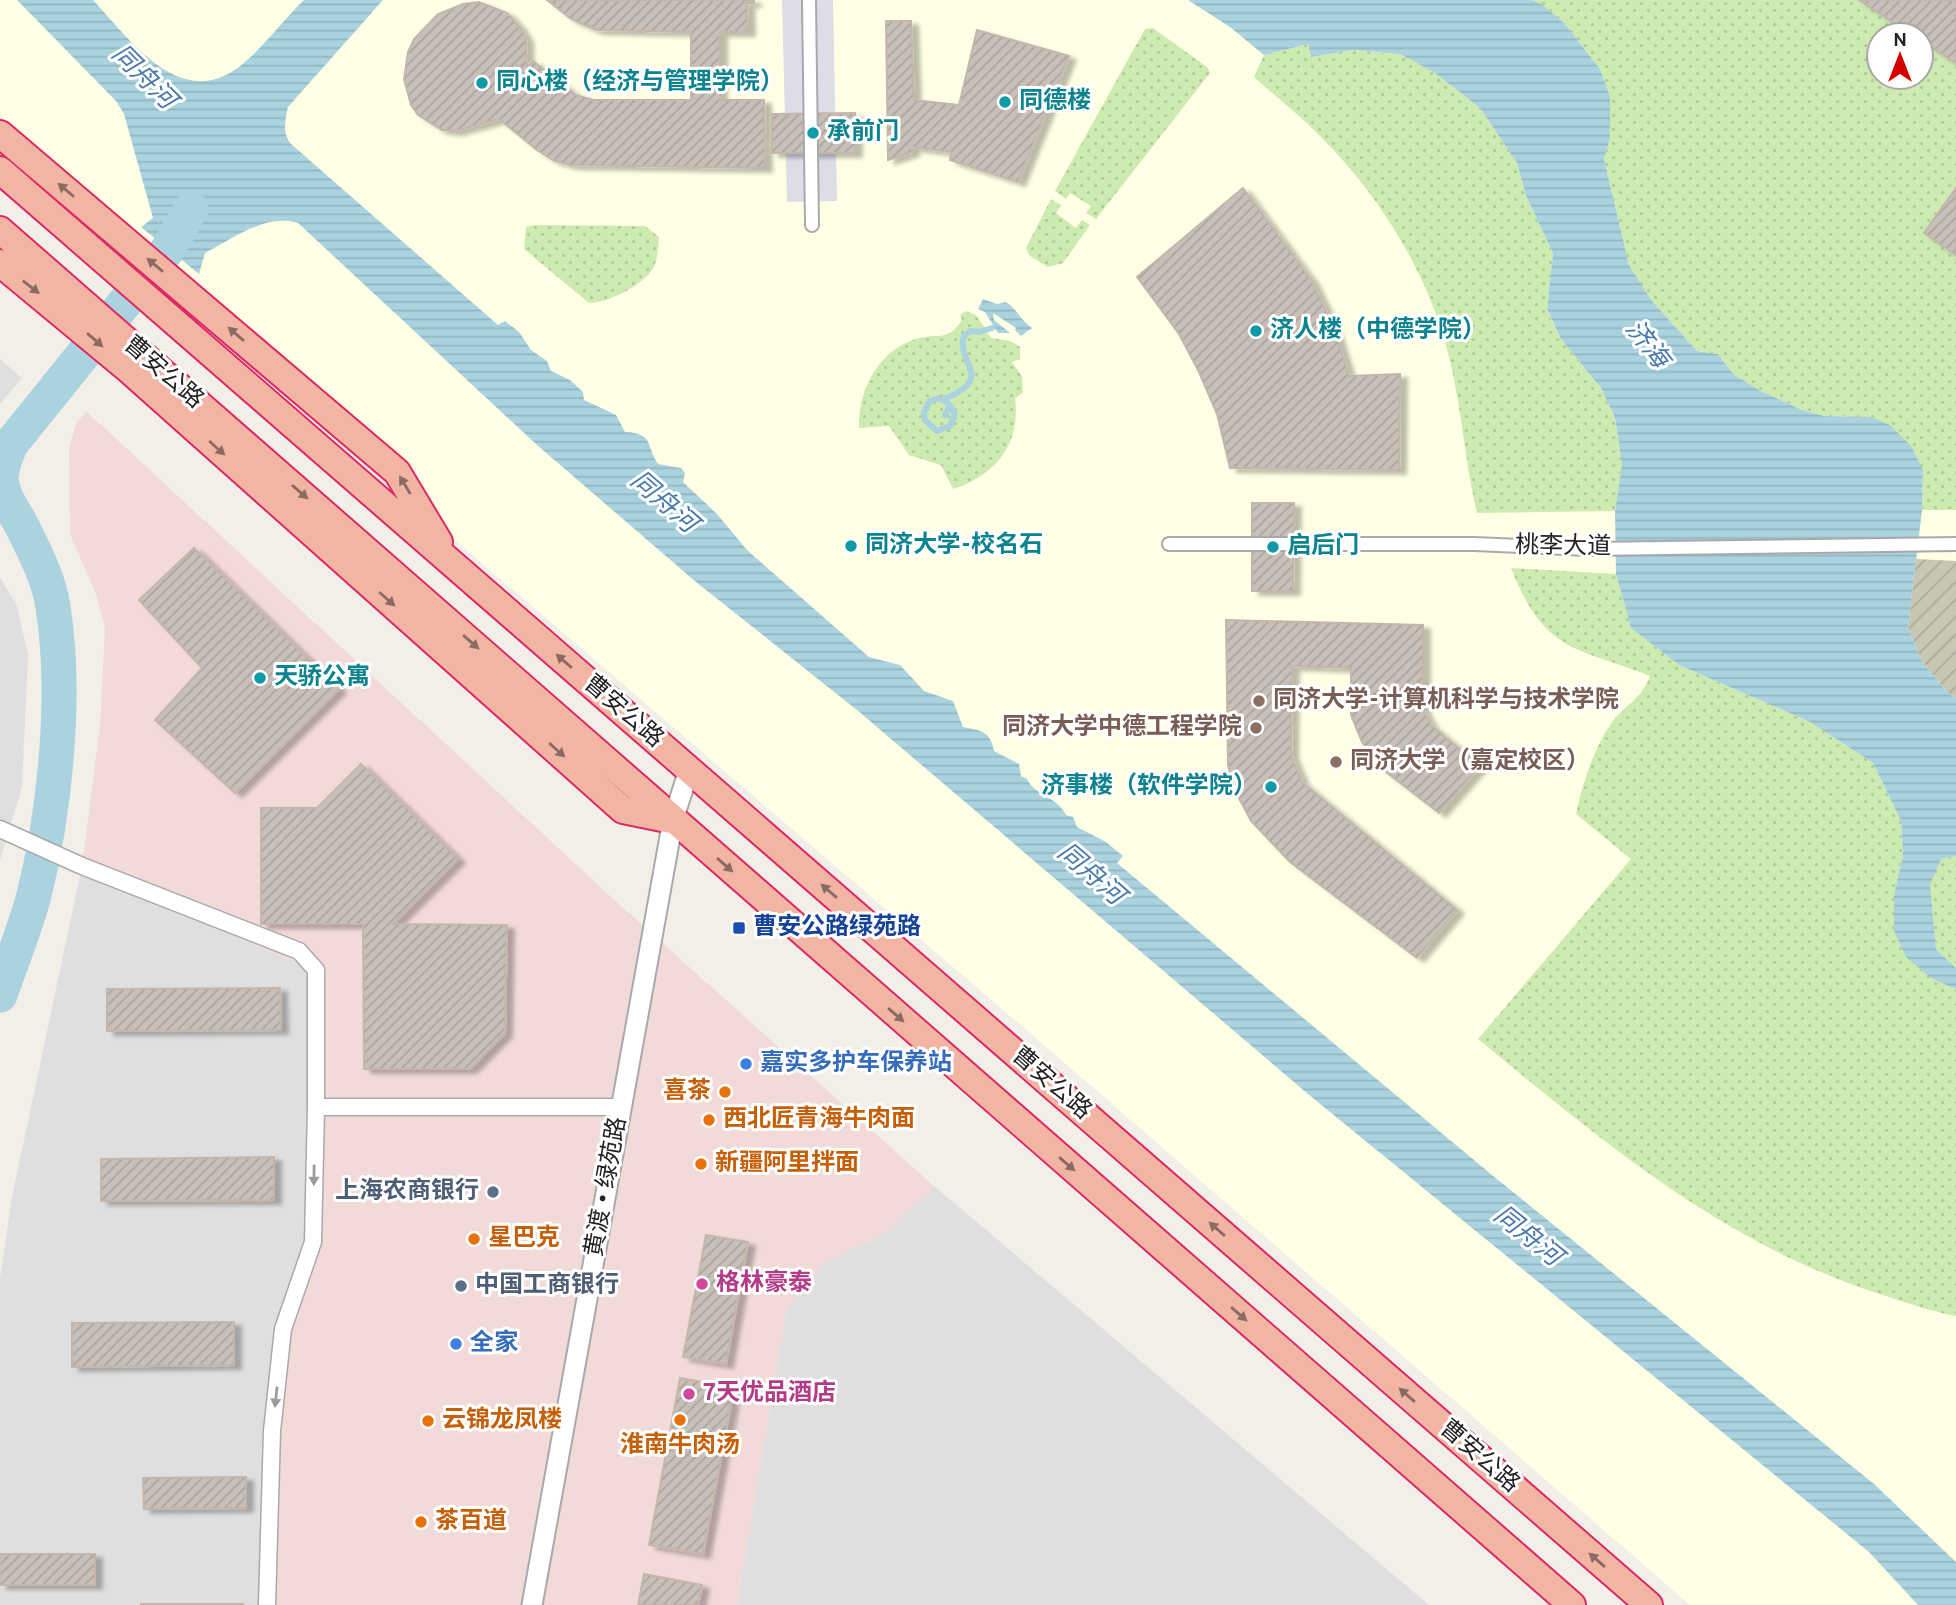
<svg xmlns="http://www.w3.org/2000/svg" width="1956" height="1605" font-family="Overpass,'Noto Sans SC',sans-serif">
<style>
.residential{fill:#e0dfdf}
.commercial{fill:#f2dad9}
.education{fill:#ffffe5;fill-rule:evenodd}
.construction{fill:url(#construction-furrows)}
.grass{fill:url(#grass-dots);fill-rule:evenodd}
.plaza{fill:#dddde8}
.water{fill:url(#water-rules)}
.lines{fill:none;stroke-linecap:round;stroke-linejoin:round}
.stream{stroke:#aad3df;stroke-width:6}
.river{stroke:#aad3df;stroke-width:35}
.building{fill:url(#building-hatch);stroke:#c4b6ab;stroke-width:2;filter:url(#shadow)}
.pedestrian-casing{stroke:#a9a9a9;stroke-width:16}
.minor-casing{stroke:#a9a9a9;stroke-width:19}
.tertiary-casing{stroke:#a9a9a9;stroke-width:23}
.trunk-casing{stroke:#dc2a67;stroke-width:30}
.pedestrian{stroke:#fff;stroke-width:12}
.minor{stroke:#fff;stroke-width:16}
.tertiary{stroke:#fff;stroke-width:19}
.trunk{stroke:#f2b4a3;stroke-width:26}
.oneway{fill:#8a6b62}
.oneway2{fill:#9c9c9c}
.culture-dot{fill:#0f9aa8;stroke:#fff;stroke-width:2.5}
.education-dot{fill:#8d6e63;stroke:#fff;stroke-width:2.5}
.transit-dot{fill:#1a4fb4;stroke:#fff;stroke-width:2.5}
.shop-dot{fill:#3f7fe0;stroke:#fff;stroke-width:2.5}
.food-dot{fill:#e8710a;stroke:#fff;stroke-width:2.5}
.service-dot{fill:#5c6f8a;stroke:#fff;stroke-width:2.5}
.hotel-dot{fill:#d1479c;stroke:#fff;stroke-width:2.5}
.labels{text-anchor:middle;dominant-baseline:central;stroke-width:6;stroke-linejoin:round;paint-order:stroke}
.culture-label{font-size:24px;font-weight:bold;fill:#0d838f;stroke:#fff;text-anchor:start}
.street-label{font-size:24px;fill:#222;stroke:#fff}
.education-label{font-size:24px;font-weight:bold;fill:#785e54;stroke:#fff;text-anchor:start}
.transit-label{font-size:24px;font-weight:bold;fill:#164399;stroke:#fff;text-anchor:start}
.shop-label{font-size:24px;font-weight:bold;fill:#366cbe;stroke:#fff;text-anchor:start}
.food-label{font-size:24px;font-weight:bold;fill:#c56008;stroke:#fff;text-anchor:start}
.service-label{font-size:24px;font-weight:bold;fill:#4e5e75;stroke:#fff;text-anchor:end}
.hotel-label{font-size:24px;font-weight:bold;fill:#b23c85;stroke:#fff;text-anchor:start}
.water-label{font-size:26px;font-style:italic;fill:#4a7aab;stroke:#fff}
</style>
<defs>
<pattern id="construction-furrows" width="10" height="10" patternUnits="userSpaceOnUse" patternTransform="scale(1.75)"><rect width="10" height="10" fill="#c7c7b4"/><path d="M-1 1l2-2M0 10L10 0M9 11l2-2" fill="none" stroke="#abab9a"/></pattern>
<pattern id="grass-dots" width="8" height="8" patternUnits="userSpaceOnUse" patternTransform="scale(1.75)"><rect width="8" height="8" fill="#cdebb0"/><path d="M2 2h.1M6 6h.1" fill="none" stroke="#b0c997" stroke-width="1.8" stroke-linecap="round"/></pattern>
<pattern id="water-rules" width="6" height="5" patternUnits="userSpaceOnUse" patternTransform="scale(1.75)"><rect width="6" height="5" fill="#aad3df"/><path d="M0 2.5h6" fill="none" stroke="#92b5bf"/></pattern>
<pattern id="building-hatch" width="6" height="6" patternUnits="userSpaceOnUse" patternTransform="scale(1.75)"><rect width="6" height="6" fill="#c7bfb8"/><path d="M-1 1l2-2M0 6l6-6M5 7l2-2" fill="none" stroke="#aba49e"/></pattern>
<filter id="shadow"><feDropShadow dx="7" dy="4" stdDeviation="2" flood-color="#0004"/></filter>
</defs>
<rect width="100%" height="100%" fill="#f2efe9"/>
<!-- residential -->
<path class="residential" d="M0,359L22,378L0,404Z
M0,577L17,606L28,655L22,787L0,861Z
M82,866L301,966L313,976V1242L263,1605H0V1278L12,1197Z
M934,1186L1429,1605H737L787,1308L825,1262L884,1234Z"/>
<!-- commercial -->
<path class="commercial" d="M86,411L621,906L934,1186L884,1234L825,1262L787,1308L737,1605H263L283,1329L313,1242V977L301,966L82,866L100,726L105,627L96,594L70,534L69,449L76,424Z"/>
<!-- education -->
<path class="education" d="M0,0H1956V1605H1690L1044,1045L0,150ZM1879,35H1921V77H1879Z"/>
<!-- construction -->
<path class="construction" d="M1916,559L1956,561V698L1948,693L1922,662L1908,628Z"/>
<!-- grass -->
<path class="grass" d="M1532,0H1956V510H1922L1923,470L1848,416H1824L1802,410L1759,390L1733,374L1718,354L1697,351L1652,301L1629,265L1604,159L1610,138V96L1600,69L1566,25L1543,5ZM1879,35H1921V77H1879Z
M1153,28L1207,67L1210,73L1096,219L1086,213L1091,206L1070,193L1066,199L1055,191L1145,29Z
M1308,44L1311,57L1354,50L1400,54L1435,73L1480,108L1517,163L1526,196L1553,253L1547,310L1561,339L1601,388L1615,418L1622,464L1615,511L1477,513C1465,463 1462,411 1450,361C1431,277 1379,194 1318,134C1298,114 1275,96 1254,77L1264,55Z
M1051,199L1061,205L1056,213L1076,228L1082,220L1090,225L1063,263L1048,267L1030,256L1026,248Z
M534,225L645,226L659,237C658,247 658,262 652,270C641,286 608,303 589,303L524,249L526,227Z
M966,311L976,315L991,338L1010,341L1020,347V359L1012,362L1022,376L1023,393L1015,398C1021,444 996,475 953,489L941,465L909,455L889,426L859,428C858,389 879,349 919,338C940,333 947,342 962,320L960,315Z
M1511,568L1616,574L1631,628L1679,665L1810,722L1873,763L1901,821L1903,856L1894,902L1956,989V1316C1933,1312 1911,1304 1889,1297C1727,1247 1607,1145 1478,1039L1631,859L1576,814C1583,782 1593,750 1612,722C1626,704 1641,700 1650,676C1574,646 1545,654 1511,568Z
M1956,856V968L1936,949L1929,885L1941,859Z"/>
<!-- plaza -->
<path class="plaza" d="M782,0H833L837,201L787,202Z"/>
<!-- water -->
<path class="water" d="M17,0H93C128,37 178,110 236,69C261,51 281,22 304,0H383L288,107C285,121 282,132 291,144L498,325L505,321L519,332L531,350L547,361L551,371L570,380L583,392L584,400L616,415L625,432C654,433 646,446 658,464L681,468L685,473L683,482L716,513L747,550L869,657L900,665L924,691L953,701L963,727C981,731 990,730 994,751L1019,764L1021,776L1027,779C1035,796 1057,796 1066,815L1073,817L1077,827L1106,842L1123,856L1117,863L1492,1175L1874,1484L1956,1562V1605H1918L1869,1552L1308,1094L857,710L696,582L537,445L298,223C265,213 233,239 205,253L199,274L141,227L153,218L124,114L116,101Z
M1188,0H1532L1543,5L1566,25L1600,69L1610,96V138L1604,159L1629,265L1652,301L1697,351L1718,354L1733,374L1759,390L1802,410L1824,416L1870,417L1890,425L1911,446L1923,470L1922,510L1908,628L1922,662L1948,693L1956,698V856L1941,859L1930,885L1936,949L1956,968V989L1931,978L1906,957L1894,931V895L1903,856L1901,821L1873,763L1810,722L1679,665L1631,628L1616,574L1615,511L1622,464L1615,418L1601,388L1561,339L1547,309L1553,253L1526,196L1517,163L1480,108L1435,73L1400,54L1354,50L1311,57L1308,44L1264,55L1230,27Z
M983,299L997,304L1006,302C1017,309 1020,320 1032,328L1021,336L1015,330L1016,328L993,313L994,320L1010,333H998L985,312L978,309Z"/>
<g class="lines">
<!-- stream -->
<path class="stream" d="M939,398L949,404L955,414L950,426L937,431L925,420L924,412L930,401Z
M944,399C997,378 955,362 964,336L971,331L979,332L992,328
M945,415L949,407"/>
<!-- river -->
<path class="river" d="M0,995C11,963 24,931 33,899C55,813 67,695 53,607C49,579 35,553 23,528C15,512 2,497 1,479C1,466 6,456 11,444L168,249L191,209"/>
</g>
<!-- building -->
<path class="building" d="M547,0H754V3H747L748,32H720V100H764L765,168L571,165L553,160L537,150L499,119L456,131L442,130L418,115L411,105L404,79L408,52L414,39L438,14L463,4L479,2L507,13L519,26L526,38L527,67L533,61L576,95L593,100H691V32L596,30L571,19Z
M1859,0H1956V63L1921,41V35H1912Z
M886,21H911L914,100L959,105L977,30L1069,56L1018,182L950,160L951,152L912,147V152L888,160Z
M855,113V153H772V114Z
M1243,188L1312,281L1334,328L1349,376L1400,374L1399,470L1230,468L1217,414L1199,372L1179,334L1137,277Z
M1956,188V255L1924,233Z
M1252,503H1294L1293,591H1252Z
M194,548L339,689L235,793L155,720L202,668L139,600Z
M1226,620L1423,625V710L1431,725L1480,766L1439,813L1381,768L1362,742L1351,715V668L1292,666L1291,755L1302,782L1457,910L1417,958L1290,862L1251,821L1235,791L1228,765Z
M361,764L458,859L393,924L507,925L505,1033L470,1069H364L363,924H261V808H317Z
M280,988L281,1030L107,1031V989Z
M274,1157V1200L101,1201V1159Z
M706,1235L748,1242L726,1364L683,1357Z
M234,1322V1365L72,1367V1323Z
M680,1378L734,1388L703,1554L649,1545Z
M246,1477V1508L144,1509L143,1478Z
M0,1554H95V1585H0Z
M644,1574L702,1585L698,1605H638Z
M141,1604H243V1605H141Z"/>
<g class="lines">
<defs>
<path id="pedestrian" d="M809,0L812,225
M1169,544H1474L1589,549L1956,544"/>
<path id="minor" d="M0,829L82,866L299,951L316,970V1107H622
M267,1605L272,1431L283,1329L313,1242L316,1107"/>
<path id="tertiary" d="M532,1605L673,820L689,770"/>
<path id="trunk" d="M0,134L397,472L439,542
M0,170L1649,1605
M0,230L1572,1605
M0,263L129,370L623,810L672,820"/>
</defs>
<!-- pedestrian casing -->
<use href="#pedestrian" class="pedestrian-casing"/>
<!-- minor casing -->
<use href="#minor" class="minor-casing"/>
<!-- tertiary casing -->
<use href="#tertiary" class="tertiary-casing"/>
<!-- trunk casing -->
<use href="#trunk" class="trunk-casing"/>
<!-- pedestrian -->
<use href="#pedestrian" class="pedestrian"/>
<!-- minor -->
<use href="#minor" class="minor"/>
<!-- tertiary -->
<use href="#tertiary" class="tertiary"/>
<!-- trunk -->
<use href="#trunk" class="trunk"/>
</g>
<!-- one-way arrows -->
<defs><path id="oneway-solid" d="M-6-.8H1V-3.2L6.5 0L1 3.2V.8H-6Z" transform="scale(1.75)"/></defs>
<g class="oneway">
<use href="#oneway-solid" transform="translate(66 190) rotate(-140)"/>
<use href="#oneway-solid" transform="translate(155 265) rotate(-140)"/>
<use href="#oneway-solid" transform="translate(31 287) rotate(38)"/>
<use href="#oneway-solid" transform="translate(236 334) rotate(-139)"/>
<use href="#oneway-solid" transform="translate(95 340) rotate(41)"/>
<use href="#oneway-solid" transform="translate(217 448) rotate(42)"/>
<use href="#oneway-solid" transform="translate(405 485) rotate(-121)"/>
<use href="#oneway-solid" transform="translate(300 492) rotate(41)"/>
<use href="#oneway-solid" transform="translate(387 599) rotate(42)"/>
<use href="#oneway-solid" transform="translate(471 642) rotate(41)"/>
<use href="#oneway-solid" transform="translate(564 661) rotate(-139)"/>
<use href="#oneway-solid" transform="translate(557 750) rotate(42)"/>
<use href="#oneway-solid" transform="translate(725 865) rotate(41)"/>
<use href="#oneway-solid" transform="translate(829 891) rotate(-139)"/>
<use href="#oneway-solid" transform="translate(896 1015) rotate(41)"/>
<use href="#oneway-solid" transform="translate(1067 1164) rotate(41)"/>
<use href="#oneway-solid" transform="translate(1217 1229) rotate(-139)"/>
<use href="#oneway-solid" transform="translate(1239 1314) rotate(41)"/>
<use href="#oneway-solid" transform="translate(1407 1395) rotate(-139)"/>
<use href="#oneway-solid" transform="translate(1597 1560) rotate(-139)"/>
</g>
<g class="oneway2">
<use href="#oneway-solid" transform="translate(314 1175) rotate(91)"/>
<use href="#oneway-solid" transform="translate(276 1397) rotate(96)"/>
</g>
<!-- markers -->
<g class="culture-dot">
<circle cx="482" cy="83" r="7"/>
<circle cx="1005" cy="102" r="7"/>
<circle cx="813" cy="133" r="7"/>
<circle cx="1256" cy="331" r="7"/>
<circle cx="851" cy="546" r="7"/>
<circle cx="1273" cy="547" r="7"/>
<circle cx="260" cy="678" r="7"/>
<circle cx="1271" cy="787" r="7"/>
</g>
<g class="education-dot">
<circle cx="1259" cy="701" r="7"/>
<circle cx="1256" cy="728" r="7"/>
<circle cx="1336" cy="762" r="7"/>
</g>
<rect class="transit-dot" x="732" y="921" width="14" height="14" rx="3.5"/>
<g class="shop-dot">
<circle cx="746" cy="1064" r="7"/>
<circle cx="456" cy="1344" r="7"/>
</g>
<g class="food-dot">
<circle cx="725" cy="1092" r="7"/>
<circle cx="709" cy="1120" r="7"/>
<circle cx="701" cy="1164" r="7"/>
<circle cx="474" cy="1239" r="7"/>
<circle cx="680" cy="1420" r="7"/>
<circle cx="428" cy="1421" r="7"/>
<circle cx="421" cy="1522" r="7"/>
</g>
<g class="service-dot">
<circle cx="493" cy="1192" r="7"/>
<circle cx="461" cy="1286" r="7"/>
</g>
<g class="hotel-dot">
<circle cx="702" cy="1284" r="7"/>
<circle cx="689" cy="1394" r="7"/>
</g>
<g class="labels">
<!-- culture labels -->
<g class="culture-label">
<text x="496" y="83">同心楼（经济与管理学院）</text>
<text x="1019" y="102">同德楼</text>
<text x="827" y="133">承前门</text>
<text x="1270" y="331">济人楼（中德学院）</text>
<text x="865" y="546">同济大学-校名石</text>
<text x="1287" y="547">启后门</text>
<text x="274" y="678">天骄公寓</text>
<text x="1257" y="787" text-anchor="end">济事楼（软件学院）</text>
</g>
<!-- street labels -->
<g class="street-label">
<text transform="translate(163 373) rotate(41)">曹安公路</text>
<text transform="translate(1563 547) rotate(1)">桃李大道</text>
<text transform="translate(623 712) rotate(41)">曹安公路</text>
<text transform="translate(1051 1084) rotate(41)">曹安公路</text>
<text transform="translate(607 1187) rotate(-80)">黄渡 • 绿苑路</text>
<text transform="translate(1479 1457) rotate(41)">曹安公路</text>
</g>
<!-- education labels -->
<g class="education-label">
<text x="1273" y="701">同济大学-计算机科学与技术学院</text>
<text x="1242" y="728" text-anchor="end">同济大学中德工程学院</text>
<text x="1350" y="762">同济大学（嘉定校区）</text>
</g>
<!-- transit labels -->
<g class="transit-label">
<text x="753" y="928">曹安公路绿苑路</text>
</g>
<!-- shop labels -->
<g class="shop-label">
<text x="760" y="1064">嘉实多护车保养站</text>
<text x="470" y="1344">全家</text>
</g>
<!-- food labels -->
<g class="food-label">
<text x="711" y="1092" text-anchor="end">喜茶</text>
<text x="723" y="1120">西北匠青海牛肉面</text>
<text x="715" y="1164">新疆阿里拌面</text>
<text x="488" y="1239">星巴克</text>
<text x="442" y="1421">云锦龙凤楼</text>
<text x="680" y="1446" text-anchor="middle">淮南牛肉汤</text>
<text x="435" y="1522">茶百道</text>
</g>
<!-- service labels -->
<g class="service-label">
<text x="479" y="1192">上海农商银行</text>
<text x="475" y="1286" text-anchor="start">中国工商银行</text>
</g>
<!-- hotel labels -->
<g class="hotel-label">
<text x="716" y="1284">格林豪泰</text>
<text x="703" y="1394">7天优品酒店</text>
</g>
<!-- water labels -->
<g class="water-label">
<text transform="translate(143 78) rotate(45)">同舟河</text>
<text transform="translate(1646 345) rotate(52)">济海</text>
<text transform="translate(663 503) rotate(41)">同舟河</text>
<text transform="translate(1090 875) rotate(41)">同舟河</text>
<text transform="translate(1527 1237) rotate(39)">同舟河</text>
</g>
</g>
<!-- north arrow -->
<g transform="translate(1900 56)"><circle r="33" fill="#ffffff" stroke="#a7a7a7" stroke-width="2"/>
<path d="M0-5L12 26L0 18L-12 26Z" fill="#d40000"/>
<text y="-10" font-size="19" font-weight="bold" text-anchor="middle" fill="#222222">N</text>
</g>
</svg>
